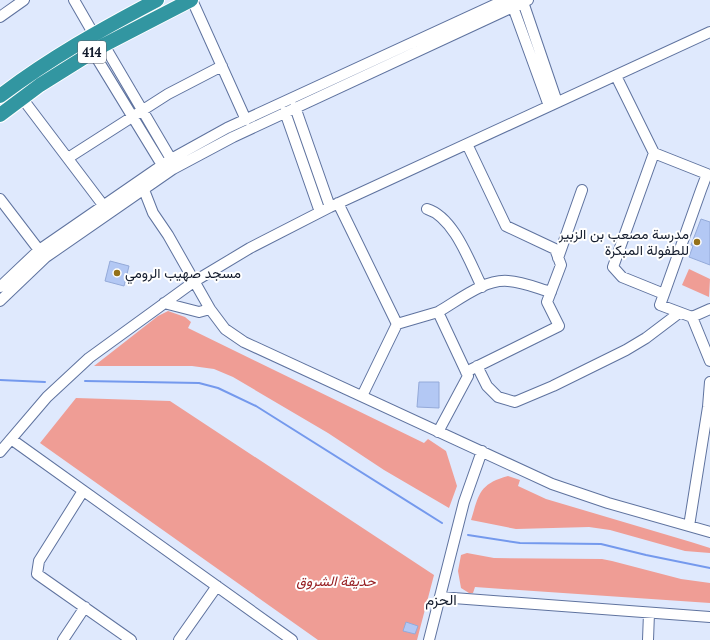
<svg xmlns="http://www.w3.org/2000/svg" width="710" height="640" font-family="Lora,Vazirmatn,serif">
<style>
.green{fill:#ef9d95}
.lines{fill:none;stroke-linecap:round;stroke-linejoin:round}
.stream{stroke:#7499ed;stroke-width:2}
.building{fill:#b3c8f4;stroke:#94aad9}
.minor-casing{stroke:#5f739f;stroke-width:12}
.highway-casing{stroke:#fff;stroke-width:16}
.minor{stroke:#fff;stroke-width:10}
.highway{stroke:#3296a1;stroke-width:14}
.poi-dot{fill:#947119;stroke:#fff;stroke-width:1.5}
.labels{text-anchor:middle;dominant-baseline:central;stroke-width:4;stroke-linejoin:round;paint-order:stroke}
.shield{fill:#fff;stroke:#5a606c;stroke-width:1}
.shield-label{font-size:13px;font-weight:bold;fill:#141c2d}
.poi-label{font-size:14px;fill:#141c2d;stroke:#fff;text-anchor:end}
.park-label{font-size:14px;font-style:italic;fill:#971f22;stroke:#fff}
.neighbourhood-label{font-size:15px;fill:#141c2d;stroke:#fff}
</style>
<rect width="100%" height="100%" fill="#dfe9fd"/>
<!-- green -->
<path class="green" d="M689,269L710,279L709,297L682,285Z
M168,311L185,317L191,322L188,328L424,443L428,439L446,451L457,486L449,508L384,470L328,433L233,377L214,369L192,366H94L158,316Z
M76,398L170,401L434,575L417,640H318L40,443Z
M508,476L520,480L518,486L546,499L691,542L710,548V553L685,551L610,530L589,527L516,529L471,520C479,494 479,484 508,476Z
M467,553L494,558L602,559L612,561L681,579L710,583V603L475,587L473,593H469L461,588L458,571L461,555Z"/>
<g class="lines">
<!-- stream -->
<path class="stream" d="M0,380L45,382
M85,381L199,383L218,388L256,406L442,523
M468,535L520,543L601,544L646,555L710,568"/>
</g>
<!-- building -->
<path class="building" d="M701,219L710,222V265L689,257L693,246L691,245Z
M110,261L129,266L124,286L105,281Z
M419,382H439V408L417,407Z
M406,622L418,626L415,634L403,631Z"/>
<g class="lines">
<defs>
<path id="minor" d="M74,0L93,33
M192,0L246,120
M514,0L513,7L549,106
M520,0L523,2L557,102
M0,17L24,0
M104,45L171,159
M93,52L162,165
M616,76L654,153
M22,98L103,205
M295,107L330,207
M285,112L320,212
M68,158L168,94L222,66
M144,190L153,213L168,235L210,309L225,329L244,342L552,484L608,503L710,532
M0,199L39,250
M338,203L397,324L362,396
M427,209C454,217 470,263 482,287
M558,258L582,190
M0,287L39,250L171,159L227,128L505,0
M664,294L622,277L613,267L654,153L707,174L701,190L664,294L660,305L692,317L710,309
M0,301L46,257L173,169L233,137L528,0
M164,303L199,312L210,309
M438,312C459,300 484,279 508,281C523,282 537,288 551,292
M692,317L710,361
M397,324L438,312L468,376L438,432
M477,366L487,386L498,397L515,402L553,386L626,350L646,338L679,313
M466,372L559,326L547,302L561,265L555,249L506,226L467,144
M11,439L292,640
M0,452L47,397L89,358L195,281L250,248L330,207L710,32
M83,491L39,561L37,574L131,640
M689,526L708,407L710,382
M440,597L710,617
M63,640L85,607
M179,640L217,586
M429,640L464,502L482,451
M648,640L649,613"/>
<path id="highway" d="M0,96C50,58 102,29 157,0
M0,115L40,85L104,45L191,0"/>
</defs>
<!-- minor casing -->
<use href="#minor" class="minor-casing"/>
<!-- highway casing -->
<use href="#highway" class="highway-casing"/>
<!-- minor -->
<use href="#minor" class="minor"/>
<!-- highway -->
<use href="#highway" class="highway"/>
</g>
<!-- markers -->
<g class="poi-dot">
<circle cx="697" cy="242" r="4"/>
<circle cx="117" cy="273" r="4"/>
</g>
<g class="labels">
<!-- shield labels -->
<rect class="shield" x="78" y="41" width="28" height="22" rx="3"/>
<g class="shield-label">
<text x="92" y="52">414</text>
</g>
<!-- poi labels -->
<g class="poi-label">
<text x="689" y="234">مدرسة مصعب بن الزبير<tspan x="689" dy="16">للطفولة المبكرة</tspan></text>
<text x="125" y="273" text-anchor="start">مسجد صهيب الرومي</text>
</g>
<!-- park labels -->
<g class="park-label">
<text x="336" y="581">حديقة الشروق</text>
</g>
<!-- neighbourhood labels -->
<g class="neighbourhood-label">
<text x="441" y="599">الحزم</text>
</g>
</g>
</svg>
